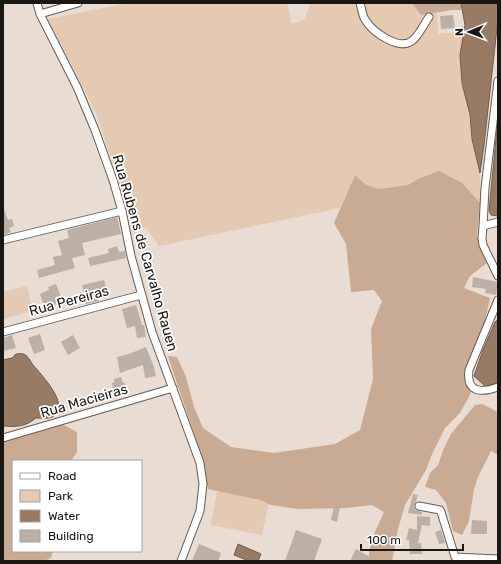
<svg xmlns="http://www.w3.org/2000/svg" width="501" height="564" font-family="Rubik,sans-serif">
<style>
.green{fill:#e4c9b3}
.forest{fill:#c9aa92}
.water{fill:#977b64;stroke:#725d4b}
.building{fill:#bcafa6}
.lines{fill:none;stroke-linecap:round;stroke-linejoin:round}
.minor-casing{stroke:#665b52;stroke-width:9}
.minor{stroke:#fff;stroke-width:7}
.labels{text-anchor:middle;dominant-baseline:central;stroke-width:3.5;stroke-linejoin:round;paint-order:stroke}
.street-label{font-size:14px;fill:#1a1612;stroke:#fff}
</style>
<rect width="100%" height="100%" fill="#e9dcd2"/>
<!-- green -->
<path class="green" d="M128,3H287L292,24L305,19L310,3H412L421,15L437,13L438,34L457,32L459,27L465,25L460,55L472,139L480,173V203L462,183L418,179L408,185L378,189L365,184L355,175L340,208L159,246L146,228H132L119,183L96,113L48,19Z
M27,286L33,311L3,319V292Z
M217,491L269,502L262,535L211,525Z"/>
<!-- forest -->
<path class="forest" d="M412,3H461L462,10H453L421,15Z
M439,171L462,183L480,203L477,235L479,245L487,263L470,276L464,288L490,298C488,307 486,317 484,325C476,348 459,368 471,393L460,413L445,428L432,454L426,470L405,505L398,529L392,561H369C368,543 377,528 384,512L372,505L346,508L298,509L271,505L260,500L208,489C200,443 182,401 168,356L177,357L186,377L194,407L203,428L231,447L274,453L335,444L360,430L373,379L371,329L382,301L374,290L351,292L346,244L334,223L355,175L365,184L378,189L408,185L418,179Z
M482,404L498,412V455L491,451L478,477L474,489L469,521L462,535L453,531L446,503L436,490L425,487L430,473L438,465L444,448L451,434L475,405Z
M58,422L77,432V452L71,461H13V551H53L51,558L44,561H3V436Z"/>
<!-- water -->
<path class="water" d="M461,3H498V19L484,145L480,173L472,139L470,115L462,83L460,55L465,25Z
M498,118V216L491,215L489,211Z
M498,319V383L486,387L474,376L483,350L495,322Z
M16,354C18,354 20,353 23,354C28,355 30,361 33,365C41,374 73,408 52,417C47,419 41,418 36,418C25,427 16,427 3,426V360L12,358Z
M238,544L261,554L258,561H249L234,555Z"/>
<!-- building -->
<path class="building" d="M453,15L455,28L441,29L440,16Z
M4,209L8,220L12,219L14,226L9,228L11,232L3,235V210Z
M117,217L121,234L82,243L85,255L72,258L75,268L39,278L37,270L55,265L53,257L62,255L58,241L69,238L67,230Z
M117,246L119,252L125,251L126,258L90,266L88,258L109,253L108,249Z
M473,277L498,282L496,295L485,293L486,289L472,287Z
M104,280L107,292L97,294L99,301L86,304L82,285Z
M56,284L62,299L59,300L60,303L45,309L40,294L49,290L48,287Z
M136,305L142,325H144L146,337L137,338L135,326L127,328L122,309Z
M40,334L45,350L34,354L28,338Z
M12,335L16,348L3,351V338Z
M73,335L80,348L68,355L61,342Z
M146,347L154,367L156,376L145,378L143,365L120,373L117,357L129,354Z
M121,377L123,383H125L128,392L114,395L112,383L114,382V379Z
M413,494L418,495L414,507L416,510L422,512V515L408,513Z
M334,506L340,507L337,522L331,520Z
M417,516L430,517V526L422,525L418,543H421L422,554H410L409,540H406L409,528L417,530Z
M472,520L487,521V534H471Z
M296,530L322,539L314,561H285Z
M441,530L445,543L439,544L435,532Z
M199,544L221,553L218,561H192Z
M356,549L377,561H350Z"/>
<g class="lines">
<defs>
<path id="minor" d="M37,3L40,14L77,87L95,130L113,180L122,211L131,256L152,332L200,463L203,484L200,511L181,561
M360,3C362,9 362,16 366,21C373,32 400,52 413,40C419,35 424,24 429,17
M40,14L78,3
M498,81L485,188L483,226L498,222
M483,226L482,238L483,245L498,276
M3,240L122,211
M498,300L469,370C466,393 481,393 498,387
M3,332L141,295
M3,438L173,388
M419,506L440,510L441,512L455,557L498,559"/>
</defs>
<!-- minor casing -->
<use href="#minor" class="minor-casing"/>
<!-- minor -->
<use href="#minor" class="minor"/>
</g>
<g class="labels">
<!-- street labels -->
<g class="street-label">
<text transform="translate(145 253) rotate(74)">Rua Rubens de Carvalho Rauen</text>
<text transform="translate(69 301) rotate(-15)">Rua Pereiras</text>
<text transform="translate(84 401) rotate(-16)">Rua Macieiras</text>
</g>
</g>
<!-- border -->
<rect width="501" height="564" fill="none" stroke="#1a1612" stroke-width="8"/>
<!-- legend -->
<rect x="12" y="460" width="130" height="92" fill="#ffffff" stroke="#a3a2a0"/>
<rect x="20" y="473" width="20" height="6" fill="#ffffff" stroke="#a3a2a0"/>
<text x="48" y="480" font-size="12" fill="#1a1612">Road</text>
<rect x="20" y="490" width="20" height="12" fill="#e4c9b3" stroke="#a3a2a0"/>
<text x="48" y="500" font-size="12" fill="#1a1612">Park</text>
<rect x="20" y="510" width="20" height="12" fill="#977b64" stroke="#a3a2a0"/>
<text x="48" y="520" font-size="12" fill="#1a1612">Water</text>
<rect x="20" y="530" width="20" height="12" fill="#bcafa6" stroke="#a3a2a0"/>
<text x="48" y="540" font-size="12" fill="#1a1612">Building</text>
<!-- north arrow -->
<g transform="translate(469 32) rotate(269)" stroke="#ffffff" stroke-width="3" paint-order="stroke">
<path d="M0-3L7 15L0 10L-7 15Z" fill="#1a1612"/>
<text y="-6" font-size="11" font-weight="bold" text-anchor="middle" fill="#1a1612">N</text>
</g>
<!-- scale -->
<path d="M361 544v6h102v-6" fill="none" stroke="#1a1612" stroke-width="2"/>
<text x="367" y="544" font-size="12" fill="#1a1612" stroke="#ffffff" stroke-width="3" paint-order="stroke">100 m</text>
</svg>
